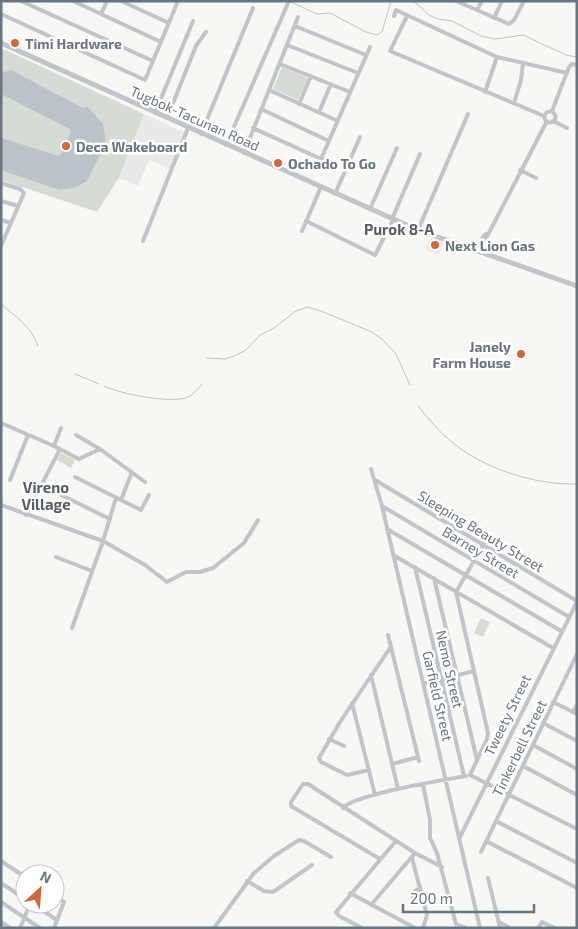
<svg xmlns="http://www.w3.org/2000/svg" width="578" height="929" font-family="'Exo 2',sans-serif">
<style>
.built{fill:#e8e9e8}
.green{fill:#d6dcd4}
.water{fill:#bac3c8}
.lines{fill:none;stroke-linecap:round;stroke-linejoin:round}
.stream{stroke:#bac3c8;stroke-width:1}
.minor{stroke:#c1c4c8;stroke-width:4}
.tertiary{stroke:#c1c4c8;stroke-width:5}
.poi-dot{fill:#d36738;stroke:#fff;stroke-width:2}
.labels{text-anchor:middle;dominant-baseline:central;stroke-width:5;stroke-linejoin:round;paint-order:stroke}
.poi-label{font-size:14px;font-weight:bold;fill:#697583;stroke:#fff;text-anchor:start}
.street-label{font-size:14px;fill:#697583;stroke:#fff}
.neighbourhood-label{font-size:15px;font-weight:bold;fill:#565f68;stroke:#fff}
</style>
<rect width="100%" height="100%" fill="#f7f7f4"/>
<!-- built -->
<path class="built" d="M144,114L184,132L170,169L149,160L138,186L119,178Z
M431,237L444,242L439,255L426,250Z"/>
<!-- green -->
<path class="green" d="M1,48L144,114L119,178L97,212L1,180Z
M282,67L308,78L298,100L273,89Z
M61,453L75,460L71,468L57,460Z
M481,618L490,622L483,637L474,633Z"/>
<!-- water -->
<path class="water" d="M11,70L83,108L87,106L103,124L106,143L87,181L76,187L60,190L1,170V138L59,156L64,150L71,132L70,129L1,94V73Z"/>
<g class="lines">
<!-- stream -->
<path class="stream" d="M412,1L416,3L429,15L438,19L452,21L481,36L495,39L523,35L566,55L577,57
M291,2L317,14L330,13L366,32L377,35L382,32L391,1
M1,304C16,317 31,326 38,346
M207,358L225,359L234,356L246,350L260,335L274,328L296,311L307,307L321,311L372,332L384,341L396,354L410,385
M75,374L99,384
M104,386C120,394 171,404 188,397C194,394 198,389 202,384
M418,406C427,417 442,435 453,443C485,469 535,485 577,484"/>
<!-- minor -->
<path class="minor" d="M21,1L153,61
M73,1L161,42
M121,1L169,23
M456,1L509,24L514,20L524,1
M477,10L482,1
M1,14L145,80L178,1
M101,14L107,1
M394,16L396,10L497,57L567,73
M407,16L390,51L544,116
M494,18L502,1
M295,26L366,55
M287,45L358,73
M280,64L350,92
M269,90L338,121
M485,92L497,57
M514,103L521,80L523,63
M299,104L311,76
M261,109L329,141
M552,111L569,67L572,64L577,65
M544.5 117a5.5 5.5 0 1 1 11 0a5.5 5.5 0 1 1-11 0Z
M319,112L331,84
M155,113L193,21
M167,118L196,46L206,32
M553,121L567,128
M253,128L330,163
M201,134L253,8
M226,145L289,1
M244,153L298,17
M321,159L370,47
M520,170L536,178
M1,183L20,189L24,193L1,246
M335,194L360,137
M1,201L18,206
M370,209L397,148
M392,219L420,154
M1,220L11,223
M306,221L375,255L393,220
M418,230L468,114
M302,231L321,187
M143,241L188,128
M476,251L483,237L486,234
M479,252L547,121
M1,423L54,446L79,459L100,449
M76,435L100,449L145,482
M54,446L61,428
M371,469L382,506L480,928
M75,477L141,510L149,495
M10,480L28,435
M375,480L577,601
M41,485L110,519
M121,500L132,472
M1,505L103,541L145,565L167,582L186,572H200L213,568L244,543L258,520
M382,506L569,617
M26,515L60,449
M387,529L561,631
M393,555L553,648
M56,557L92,571
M415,567L464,776
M434,578L477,760
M72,628L103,541L116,498
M388,635L419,761
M371,675L398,789
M423,684L474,671
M553,702L577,714
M352,703L375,795
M573,712L577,705
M543,723L577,741
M329,739L344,746
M533,745L577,769
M392,764L418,757
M523,766L577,795
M369,770L347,775L321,762L319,758L340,722L390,648
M470,775L487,739L488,733L456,592L489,535
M470,775L577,829
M423,784L430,820V838L437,853L456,924
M343,808C355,794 444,780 466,776
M496,821L577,863
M459,839L577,602
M486,841L577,888
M481,852L577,654
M412,858L427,915L423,928
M380,859L291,806V802L303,784H308L415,853L442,867
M1,861L25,877
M488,878L500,928
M247,881L264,891L273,892L312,865
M1,883L25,899
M420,888L415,891L412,896L418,900L424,901
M350,893L415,928
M1,902L40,928
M33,904L57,920
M371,905L415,853
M1,922L10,928
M499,922L510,928
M456,924L466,928
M20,928L30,904
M54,928L64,902L55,896
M214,928L254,873L274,856L299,840L304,841L331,857
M362,928L339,916L336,912L396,841
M538,928L542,922L555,928"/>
<!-- tertiary -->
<path class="tertiary" d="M1,43L418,230L577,286"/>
</g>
<!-- markers -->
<g class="poi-dot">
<circle cx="15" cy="43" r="5"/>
<circle cx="66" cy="146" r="5"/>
<circle cx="278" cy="163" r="5"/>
<circle cx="435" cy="245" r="5"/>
<circle cx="521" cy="354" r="5"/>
</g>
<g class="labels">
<!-- poi labels -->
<g class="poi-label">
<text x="25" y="43">Timi Hardware</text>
<text x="76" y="146">Deca Wakeboard</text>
<text x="288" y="163">Ochado To Go</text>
<text x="445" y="245">Next Lion Gas</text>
<text x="511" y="346" text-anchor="end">Janely<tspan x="511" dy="16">Farm House</tspan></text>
</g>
<!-- street labels -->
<g class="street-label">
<text transform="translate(195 118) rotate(24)">Tugbok-Tacunan Road</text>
<text transform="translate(481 531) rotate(31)">Sleeping Beauty Street</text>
<text transform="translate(481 552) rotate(31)">Barney Street</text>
<text transform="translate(450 669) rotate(77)">Nemo Street</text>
<text transform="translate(438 696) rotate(77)">Garfield Street</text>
<text transform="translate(507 715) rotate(-64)">Tweety Street</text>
<text transform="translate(519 748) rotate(-64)">Tinkerbell Street</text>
</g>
<!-- neighbourhood labels -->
<g class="neighbourhood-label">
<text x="399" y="229">Purok 8-A</text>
<text x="46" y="487">Vireno<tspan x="46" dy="17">Village</tspan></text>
</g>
</g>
<!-- border -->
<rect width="578" height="929" fill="none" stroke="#697583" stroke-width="5"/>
<!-- north arrow -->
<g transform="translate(40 889) rotate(26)"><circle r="24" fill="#ffffff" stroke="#c3c8cd"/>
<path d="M0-4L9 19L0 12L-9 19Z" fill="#d36738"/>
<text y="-8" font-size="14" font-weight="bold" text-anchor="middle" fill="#697583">N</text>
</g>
<!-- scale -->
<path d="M403 904v8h131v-8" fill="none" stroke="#697583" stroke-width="2.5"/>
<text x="410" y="904" font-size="15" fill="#697583" stroke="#ffffff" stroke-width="4" paint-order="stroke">200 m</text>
</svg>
